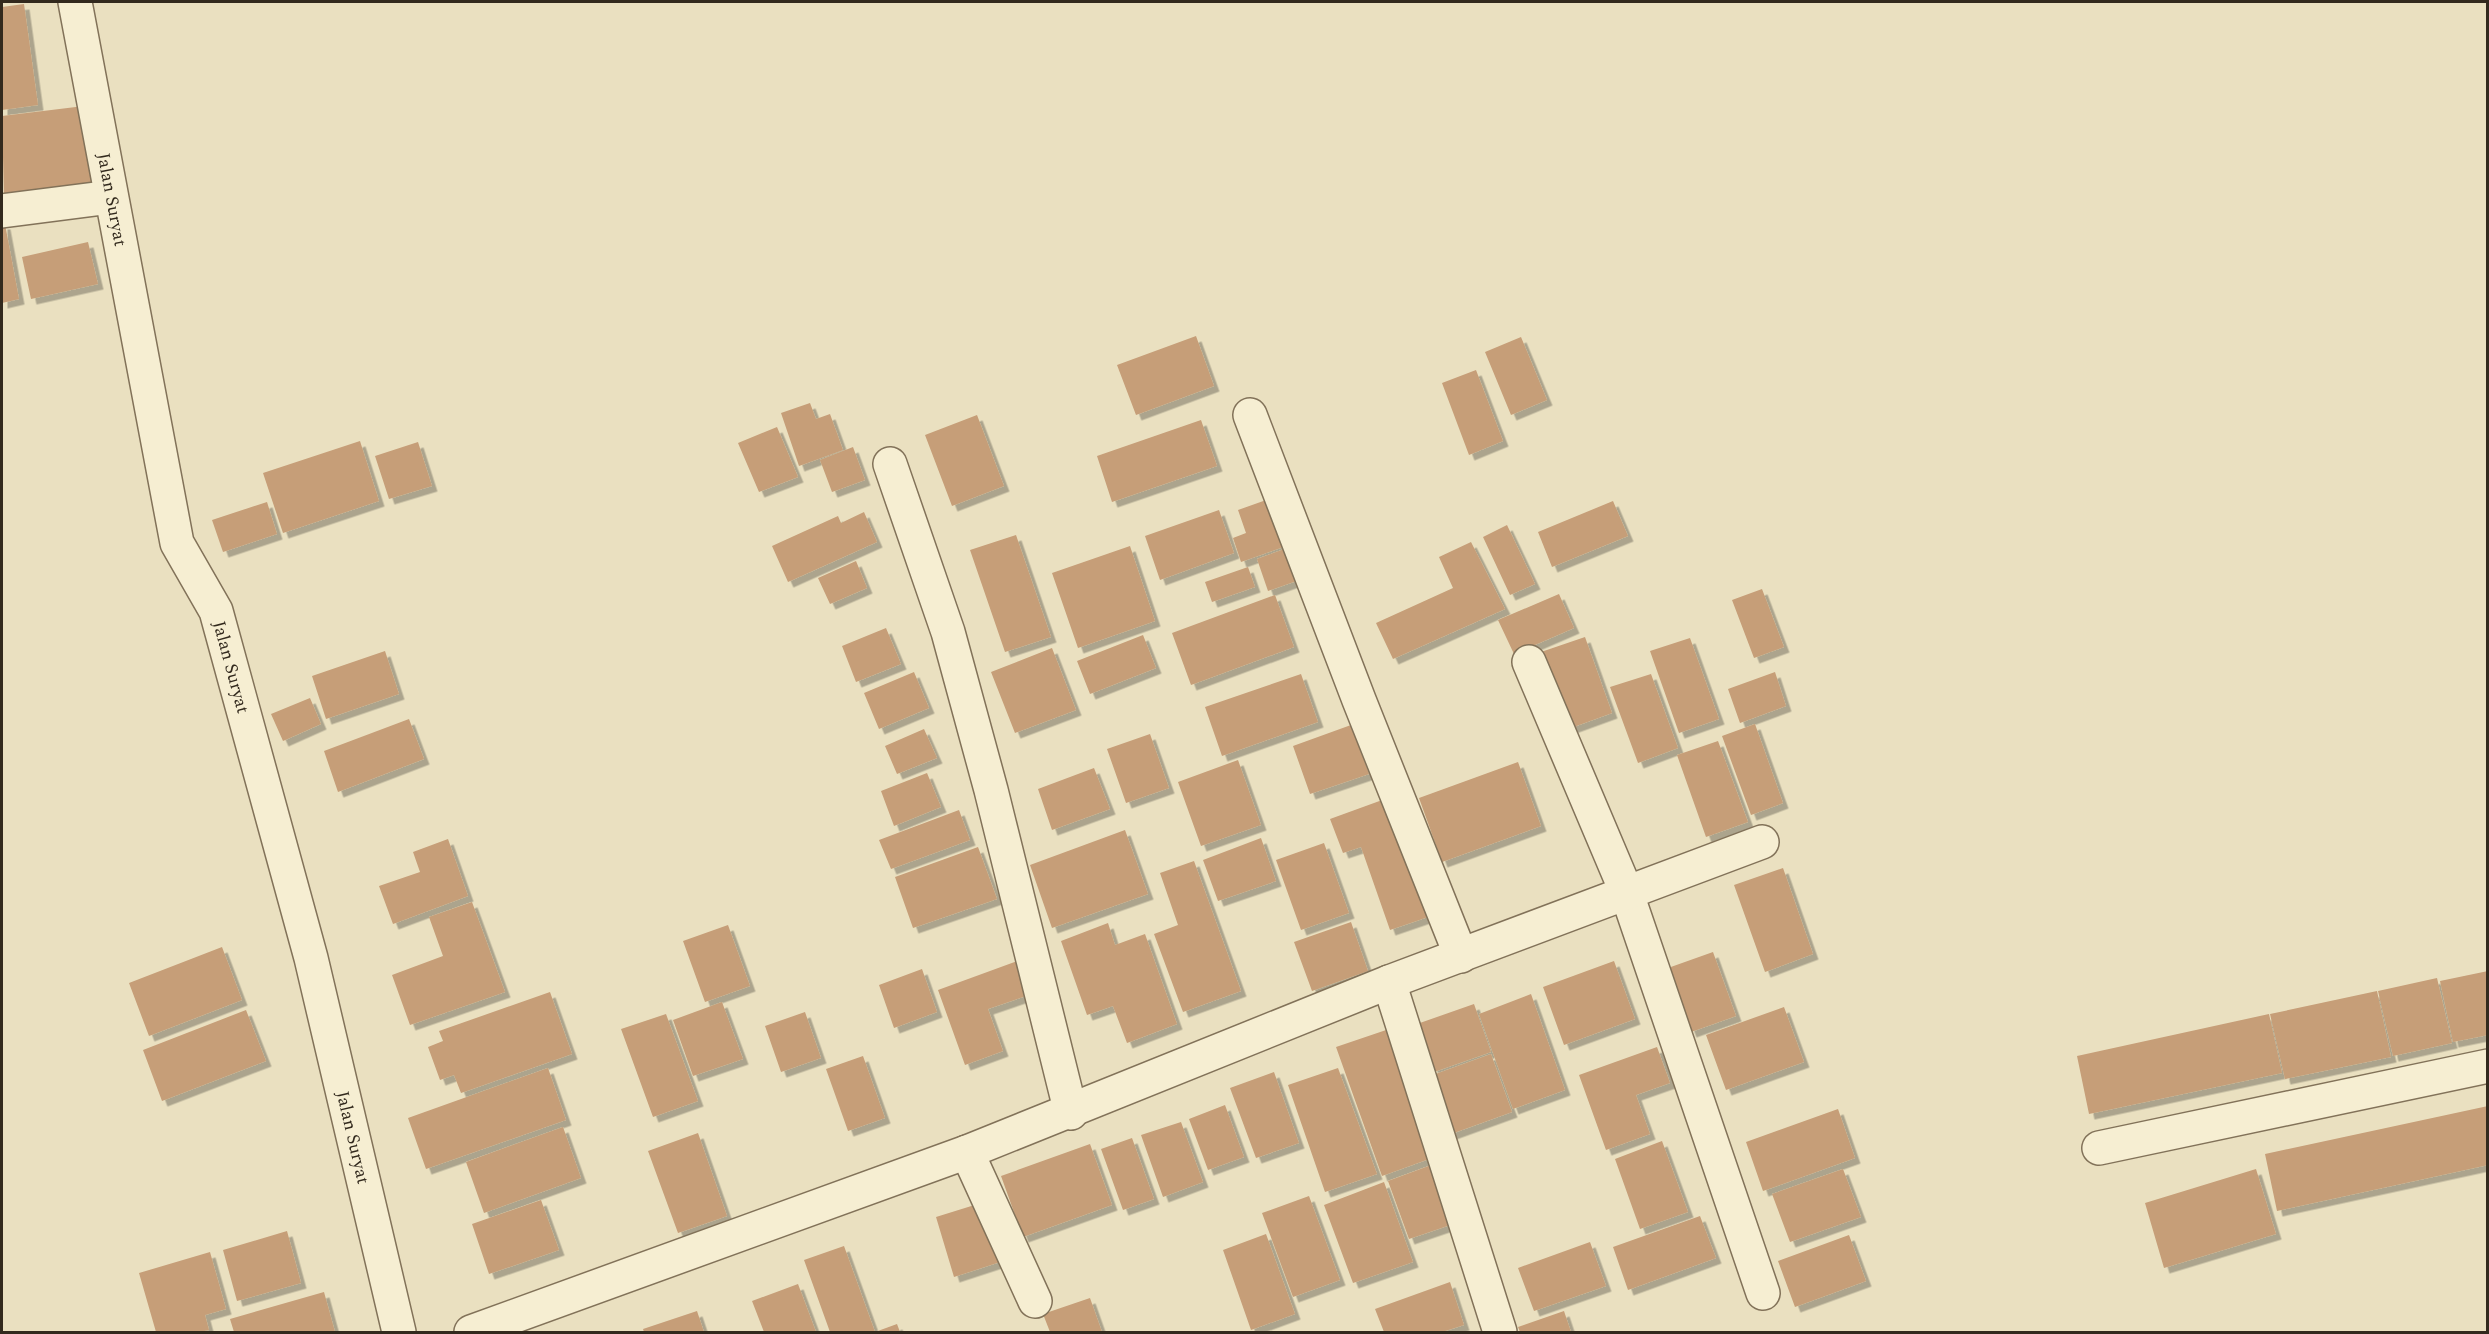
<svg xmlns="http://www.w3.org/2000/svg" width="2489" height="1334" font-family="Spectral,serif">
<style>
.building{fill:#c69e78;filter:url(#shadow)}
.lines{fill:none;stroke-linecap:round;stroke-linejoin:round}
.minor-casing{stroke:#827259;stroke-width:36}
.minor{stroke:#f6eed2;stroke-width:33}
.labels{text-anchor:middle;dominant-baseline:central;stroke-width:5;stroke-linejoin:round;paint-order:stroke}
.street-label{font-size:18px;fill:#32291d;stroke:#f2eacf}
</style>
<defs>
<filter id="shadow"><feDropShadow dx="5.5" dy="5.5" stdDeviation="0" flood-color="#0004"/></filter>
</defs>
<rect width="100%" height="100%" fill="#eae0c0"/>
<!-- building -->
<path class="building" d="M24,4L38,105L2,110V7Z
M84,106L94,186L4,198L2,116Z
M2,224H5L19,299L2,303Z
M88,242L98,284L31,299L22,257Z
M1196,336L1214,386L1136,415L1117,365Z
M1521,337L1547,400L1511,415L1485,352Z
M1476,370L1503,441L1469,455L1442,383Z
M810,403L816,419L830,414L843,450L799,466L781,413Z
M977,415L1004,486L952,506L925,435Z
M1201,420L1217,466L1112,502L1097,456Z
M777,427L798,477L759,492L738,443Z
M360,441L379,501L283,533L263,473Z
M418,442L432,486L389,499L375,456Z
M853,447L865,480L832,492L820,460Z
M1269,499L1286,546L1241,562L1233,538L1246,533L1238,510Z
M1613,501L1628,536L1552,567L1538,532Z
M267,502L277,534L223,552L212,520Z
M1219,510L1234,553L1160,580L1145,536Z
M864,512L877,542L788,582L772,546L838,516L841,523Z
M1507,525L1535,584L1510,595L1483,537Z
M1016,535L1051,637L1005,652L970,550Z
M1471,542L1505,609L1393,659L1376,623L1453,588L1439,557Z
M1130,546L1155,621L1078,648L1052,573Z
M1290,547L1302,579L1268,591L1257,559Z
M856,561L867,588L830,604L818,578Z
M1248,567L1255,587L1212,602L1205,582Z
M1762,589L1784,647L1754,658L1732,600Z
M1559,594L1574,628L1514,654L1498,620Z
M1275,595L1294,647L1191,685L1172,633Z
M886,628L901,664L856,682L842,646Z
M1143,635L1156,668L1090,694L1077,661Z
M1585,637L1612,713L1568,729L1541,652Z
M1690,638L1719,719L1679,733L1650,651Z
M1052,648L1076,710L1015,733L991,672Z
M385,651L399,694L326,719L312,676Z
M914,672L929,708L879,729L864,693Z
M1775,672L1786,706L1740,723L1728,689Z
M1301,674L1318,722L1222,756L1205,707Z
M1651,674L1678,748L1638,763L1610,687Z
M310,698L321,724L283,741L271,714Z
M409,719L424,759L338,792L324,751Z
M1755,724L1783,803L1751,815L1722,736Z
M1351,725L1369,774L1310,794L1293,746Z
M924,729L937,758L897,774L885,746Z
M1150,734L1169,788L1126,803L1107,749Z
M1718,741L1748,822L1706,837L1677,755Z
M1238,760L1261,825L1201,846L1178,782Z
M1518,762L1541,826L1442,862L1419,798Z
M1094,768L1110,809L1052,830L1038,789Z
M927,773L941,807L894,826L881,791Z
M1385,799L1428,917L1390,930L1361,847L1343,853L1330,819Z
M959,810L970,840L891,869L879,840Z
M1125,830L1148,894L1052,928L1030,865Z
M1261,838L1276,881L1218,901L1203,860Z
M448,839L468,896L393,924L379,886L420,872L413,852Z
M1324,843L1349,913L1301,930L1276,860Z
M978,847L997,899L913,928L895,877Z
M1194,861L1241,991L1183,1012L1154,934L1178,925L1160,873Z
M1783,868L1813,954L1765,972L1734,885Z
M472,902L505,992L410,1025L392,975L443,956L429,917Z
M1351,922L1368,971L1312,991L1294,942Z
M1108,923L1115,945L1145,934L1177,1024L1127,1043L1113,1006L1087,1015L1061,941Z
M728,925L750,986L705,1002L683,941Z
M222,947L242,1000L149,1036L129,983Z
M1713,952L1736,1016L1691,1032L1668,968Z
M1020,960L1032,994L988,1009L1003,1051L965,1065L938,990Z
M1614,961L1635,1019L1564,1045L1543,987Z
M922,969L937,1012L894,1028L879,985Z
M2488,971V1035L2453,1042L2440,981Z
M2437,978L2452,1043L2393,1056L2378,991Z
M2377,991L2391,1057L2285,1079L2270,1014Z
M550,992L572,1054L461,1093L454,1075L440,1080L428,1047L443,1041L439,1031Z
M1531,994L1565,1090L1513,1109L1479,1014Z
M722,1002L743,1059L693,1076L673,1020Z
M1474,1004L1491,1052L1434,1072L1417,1024Z
M1784,1007L1804,1062L1726,1090L1706,1035Z
M246,1010L266,1061L162,1101L143,1050Z
M805,1012L821,1058L781,1072L765,1026Z
M666,1014L698,1101L653,1117L621,1029Z
M2269,1014L2282,1073L2089,1114L2077,1056Z
M1395,1027L1440,1155L1382,1176L1336,1047Z
M1657,1047L1670,1083L1636,1095L1650,1134L1606,1150L1579,1075Z
M1491,1054L1512,1112L1451,1134L1430,1076Z
M863,1056L885,1118L848,1131L826,1069Z
M548,1068L566,1120L426,1169L408,1118Z
M1338,1068L1377,1174L1325,1192L1288,1085Z
M1274,1072L1299,1143L1256,1158L1230,1088Z
M1225,1105L1244,1157L1208,1170L1189,1119Z
M2488,1106V1165L2277,1211L2265,1154Z
M1838,1109L1855,1158L1763,1191L1746,1142Z
M1181,1122L1203,1182L1163,1197L1141,1135Z
M563,1127L581,1178L484,1213L466,1162Z
M698,1133L727,1216L678,1233L648,1151Z
M1132,1138L1154,1199L1123,1210L1101,1149Z
M1662,1141L1688,1212L1640,1229L1615,1159Z
M1090,1144L1112,1205L1023,1237L1001,1176Z
M1434,1164L1456,1223L1409,1239L1388,1181Z
M1843,1169L1861,1217L1790,1242L1772,1194Z
M2256,1169L2276,1234L2164,1268L2145,1203Z
M1384,1182L1413,1262L1353,1283L1324,1205Z
M1309,1196L1340,1280L1293,1297L1262,1213Z
M541,1200L559,1250L489,1274L472,1224Z
M981,1203L1000,1262L954,1277L936,1217Z
M1700,1216L1716,1258L1628,1290L1613,1247Z
M287,1231L301,1283L237,1301L223,1250Z
M1266,1234L1295,1314L1251,1330L1223,1250Z
M1849,1235L1866,1281L1795,1307L1778,1261Z
M1590,1242L1606,1286L1534,1311L1518,1268Z
M844,1246L875,1332L897,1324L900,1332H830L804,1260Z
M210,1252L226,1309L205,1315L209,1330L199,1332H156L139,1273Z
M1450,1282L1464,1325L1442,1332H1384L1375,1309Z
M798,1284L816,1332H764L752,1301Z
M324,1292L335,1332H234L230,1319Z
M1090,1298L1102,1332H1050L1043,1314Z
M697,1311L704,1332H644L643,1329Z
M1564,1311L1571,1332H1520L1518,1327Z"/>
<g class="lines">
<defs>
<g id="minor">
<path id="s1" d="M75,2L177,543L216,611L311,958L399,1332"/>
<path d="M2,211L111,197"/>
<path d="M1250,415L1359,700L1461,956"/>
<path d="M890,464L948,632L991,790L1071,1113"/>
<path d="M1529,662L1626,891L1763,1293"/>
<path d="M1389,982L1500,1332"/>
<path d="M2099,1148L2488,1066"/>
<path d="M967,1152L1035,1301"/>
<path d="M471,1332L967,1152L1389,982L1762,842"/>
</g>
</defs>
<!-- minor casing -->
<use href="#minor" class="minor-casing"/>
<!-- minor -->
<use href="#minor" class="minor"/>
</g>
<g class="labels">
<!-- street labels -->
<g class="street-label">
<text stroke="none"><textPath href="#s1" startOffset="201">Jalan Suryat</textPath></text>
<text stroke="none"><textPath href="#s1" startOffset="687">Jalan Suryat</textPath></text>
<text stroke="none"><textPath href="#s1" startOffset="1173">Jalan Suryat</textPath></text>
</g>
</g>
<!-- border -->
<rect width="2489" height="1334" fill="none" stroke="#32291d" stroke-width="6"/>
</svg>
